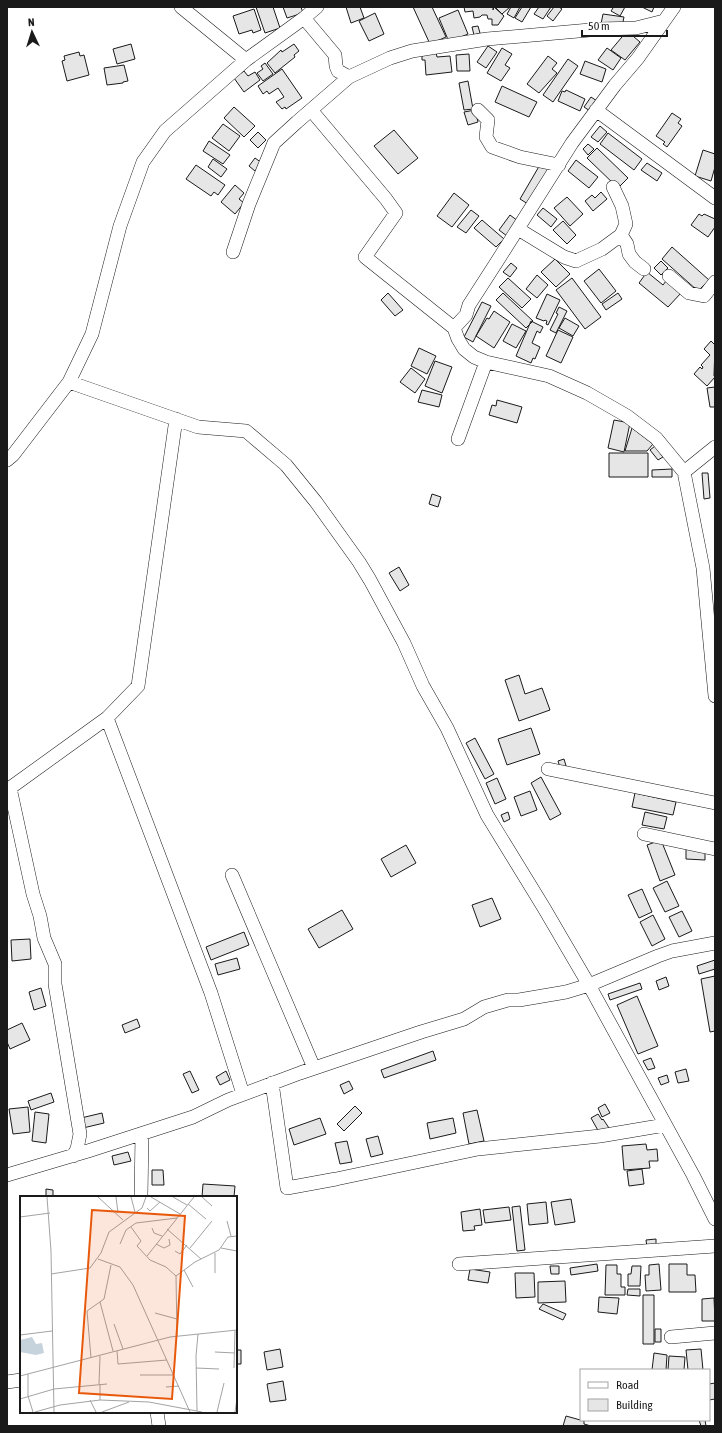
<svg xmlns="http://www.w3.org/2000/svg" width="722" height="1433" font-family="'Asap Condensed',sans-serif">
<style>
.building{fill:#e6e6e6;stroke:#1a1a1a}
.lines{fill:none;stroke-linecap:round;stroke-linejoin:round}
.minor-casing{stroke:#1a1a1a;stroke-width:14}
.minor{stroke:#fff;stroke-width:13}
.inset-road{fill:none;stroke:#a3a3a3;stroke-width:1}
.view{fill:#e8590c;fill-opacity:0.15;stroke:#e8590c;stroke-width:2}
.inset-edge{fill:none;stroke:#1a1a1a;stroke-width:2}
</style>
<rect width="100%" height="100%" fill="#fff"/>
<!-- building -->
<path class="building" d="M256,7H273L280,28L265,33Z
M283,7H301L303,13L287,18Z
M346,7H360L364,18L351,23Z
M413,7H432L446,37L430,44Z
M464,7H493V10L494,7L504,16L498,25H492V19H488L487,15H482L480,17L474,18L473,11L465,12Z
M495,7H510L502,14Z
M511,7H520L514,18L507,14Z
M522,7H531L522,22L515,18Z
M539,7H551L543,19L534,14Z
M554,7H559L562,9L553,21L547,16Z
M611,7H625L620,16L611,11L613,8Z
M642,7H654L652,12Z
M254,9L261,30L253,33L252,30L239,34L233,16Z
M458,10L468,34L449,42L439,18Z
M375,13L384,34L369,41L359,21Z
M603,14L624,17L622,27L601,24Z
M478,26L480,33L474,35L472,27Z
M627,31L640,42L625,60L611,50Z
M131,44L135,59L117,64L113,49Z
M294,44L299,51L294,55L295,57L275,73L267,63L281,50L282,52Z
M488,46L497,52L486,68L477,62Z
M502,48L512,54L505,65L510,68L501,81L487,73Z
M607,48L621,58L613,70L598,60Z
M79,52L80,56L84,55L89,75L67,81L62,61L65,60L64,56Z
M436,52L437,57L450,56L452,72L426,75L425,60H422V54Z
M469,54L470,71H457L456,55Z
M548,56L557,63L552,69L557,73L539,93L527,84Z
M568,59L578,66L553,102L543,95Z
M585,61L606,69L602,82L580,74Z
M265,63L273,74L263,81L257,73L263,69L261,66Z
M124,65L128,81L123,82V83L107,85L104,68Z
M282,69L302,98L286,109L285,107L282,109L276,102L284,97L278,88L269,94L267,91L263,94L258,86Z
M244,71L248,76L255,72L260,80L244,92L234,78Z
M468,81L473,109L464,110L459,83Z
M502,86L537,102L529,117L495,102Z
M566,90L585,99L580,111L558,101L562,91L565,92Z
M591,97L597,101L590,111L584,107Z
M234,107L255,126L244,137L224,118Z
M475,110L478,122L468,125L464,112Z
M672,113L681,119L678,123L682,126L667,147L663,144L665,142L656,136Z
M223,124L240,136L229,151L212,138Z
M600,126L607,132L598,142L591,137Z
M394,130L418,158L398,174L374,146Z
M258,132L266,140L258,148L250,140Z
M608,133L642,159L634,170L600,144Z
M209,141L230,155L223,164L203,151Z
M588,144L594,149L588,155L583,149Z
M597,148L628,178L618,188L587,158Z
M703,150L715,154V167L711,181L695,176Z
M255,158L262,163L255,171L249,166Z
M213,159L227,169L221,177L208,167Z
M576,160L598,177L589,188L568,171Z
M541,163L550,168L528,204L520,199Z
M647,163L662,173L657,181L641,170Z
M196,165L225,185L218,195L214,192L211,196L186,179Z
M235,185L244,193L239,199L244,203L235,214L221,202Z
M601,192L607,199L593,211L585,201L592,195L595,198Z
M454,193L469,205L452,227L437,216Z
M567,197L583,214L570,226L554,208Z
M543,208L557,219L551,227L537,215Z
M471,210L479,216L466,233L457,227Z
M699,214L702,216L704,214L715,219V227L708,237L691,225Z
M510,215L518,221L507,236L499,230Z
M482,220L504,239L496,247L474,228Z
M563,221L576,235L567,244L553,230Z
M672,247L709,280L698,291L662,259Z
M555,259L570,274L556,287L541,272Z
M661,261L668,268L661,275L654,268Z
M511,263L517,268L510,277L503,272Z
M599,269L616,291L601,303L584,281Z
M647,272L663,285L666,281L681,293L668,307L639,283Z
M537,275L548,285L537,298L526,289Z
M508,278L531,299L522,308L499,287Z
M572,278L601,317L585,329L556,290Z
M388,293L403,310L395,316L381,300Z
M503,293L533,321L526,328L496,300Z
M618,293L622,299L606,310L602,304Z
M547,294L560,300L548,325L546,324L547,321L545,320L544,321L536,318Z
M482,302L491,306L473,342L464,337Z
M559,307L567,311L556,333L550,330L558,314L556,313Z
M494,311L510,322L494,348L476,336L487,318L489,319Z
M565,318L579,326L573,336L559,328Z
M531,321L543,327L540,333L537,331L532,343L540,347L535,359L533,358L531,363L516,356Z
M512,324L526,331L516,348L503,341Z
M558,330L573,337L561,363L546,356Z
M711,341L715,345L714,376L715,377L707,386L694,374L700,367L702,369L703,367L701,365L710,355L704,349Z
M419,348L436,356L427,374L411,366Z
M435,361L452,367L442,393L425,386Z
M411,368L425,379L415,393L400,382Z
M715,387V407H710L707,388Z
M422,390L442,395L439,407L418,402Z
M497,400L522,407L517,423L489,415L492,405L496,406Z
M614,420L630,423L624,452L608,448Z
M632,428L653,444L647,451H625Z
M655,446L663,457L658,460L650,450Z
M609,453H648V477H609Z
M672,469V477H652V470Z
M702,473H708L710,498L704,499Z
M432,494L441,497L438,507L429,504Z
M399,567L409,585L400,591L389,573Z
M519,675L525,694L542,688L550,710L519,721L505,680Z
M531,728L540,754L507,765L498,739Z
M475,738L494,774L485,779L466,743Z
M564,759L567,769L561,771L558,761Z
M541,777L561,814L550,820L531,783Z
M497,778L506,799L495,804L486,783Z
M530,791L537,810L521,816L514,797Z
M635,793L676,802L673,815L632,807Z
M508,812L510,819L504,822L501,815Z
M645,812L667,817L664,829L642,825Z
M661,840L675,875L660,881L647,845Z
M406,845L416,863L391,877L381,859Z
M686,848H705V860L686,859Z
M667,881L679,906L665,912L653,888Z
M642,889L652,912L639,918L628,895Z
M492,898L501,919L480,927L472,905Z
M342,910L353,929L319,948L308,929Z
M682,911L692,931L679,937L669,917Z
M653,915L665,939L652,946L640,922Z
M244,932L249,945L211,960L206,947Z
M30,939L31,959L12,961L11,940Z
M237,958L240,969L218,975L215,964Z
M715,960V969L699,974L697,966Z
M715,976V1031L710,1032L701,979Z
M666,977L669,986L659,990L656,981Z
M640,983L642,989L610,1000L608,994Z
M41,988L46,1006L34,1010L29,992Z
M637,996L658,1046L638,1054L617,1005Z
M137,1019L140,1027L125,1033L122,1025Z
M22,1023L30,1040L10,1049L7,1042V1030Z
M433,1051L436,1060L384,1078L381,1070Z
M651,1058L655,1068L648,1070L643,1061Z
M686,1069L689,1081L678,1083L675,1072Z
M190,1071L199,1090L192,1093L183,1074Z
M226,1071L230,1080L220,1085L216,1077Z
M667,1075L669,1082L661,1085L658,1078Z
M349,1081L353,1089L344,1094L340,1085Z
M51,1093L54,1102L31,1110L28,1101Z
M605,1104L610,1113L602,1117L598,1108Z
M355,1106L362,1113L344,1131L337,1124Z
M28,1107L30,1132L13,1134L9,1109Z
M477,1110L484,1141L469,1144L463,1113Z
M35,1112L49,1114L46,1143L32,1141Z
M102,1113L104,1123L83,1128L81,1118Z
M598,1114L602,1120L603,1119L609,1128L600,1134L591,1118Z
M320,1118L326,1134L294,1145L289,1129Z
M453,1118L456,1133L430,1139L427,1123Z
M378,1136L383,1154L371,1157L366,1139Z
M347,1141L352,1162L340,1164L335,1143Z
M646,1144L647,1150L657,1149L658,1161H649L650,1168L624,1170L622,1146Z
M128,1152L131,1161L114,1165L112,1156Z
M642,1169L644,1184L629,1186L627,1171Z
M152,1170H163L164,1185H152Z
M203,1184L235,1186L234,1197H202Z
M46,1189L53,1190V1197H46Z
M571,1199L575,1222L555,1225L551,1202Z
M546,1202L548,1223L529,1225L527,1204Z
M520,1206L525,1250L517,1251L512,1207Z
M509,1207L511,1220L485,1223L483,1210Z
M480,1209L482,1225L474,1226L475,1230L463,1231L461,1212Z
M656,1239V1246L647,1247L646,1240Z
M597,1264L598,1271L571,1275L570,1268Z
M659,1264L661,1290L646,1291L645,1275H649V1265Z
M669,1264H687V1275H695L696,1292H669Z
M606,1265H617V1274H621V1287H625V1295H605Z
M550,1266H559V1274H551Z
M632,1266H641L640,1286H628V1274H631Z
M470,1269L490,1272L488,1283L468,1280Z
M515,1273H534L535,1297L516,1298Z
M565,1281L566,1302L538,1303V1282Z
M628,1289H640V1296L627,1295Z
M643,1295H654V1344H643Z
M599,1297L619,1298L617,1314L598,1312Z
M714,1298L715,1321H702V1299Z
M543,1304L566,1314L563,1320L539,1309Z
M655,1329H661V1342H655Z
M280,1349L283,1367L267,1370L264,1352Z
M701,1349L703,1370H688L686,1350Z
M236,1350H241V1364H236Z
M654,1353L667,1355L666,1370H652Z
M669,1356L685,1357L684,1370H668Z
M283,1381L286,1400L270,1402L267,1384Z
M715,1383V1399L709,1400V1384Z
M566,1416L584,1421V1424L591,1426H563Z
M699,1420H705L706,1426H701Z"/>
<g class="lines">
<defs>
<path id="minor" d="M181,7L246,60
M304,18L335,55L336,66L338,71L349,77
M311,110L386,199L396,213L365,257L454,328L458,339L464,349L474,357L486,362L549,376L587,393L627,416L656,438L684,472L703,568L715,696
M478,110L488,120L486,137L492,147L520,157L559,165
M596,110L715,198
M518,229L564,257L576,261L602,249L621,235L626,224L622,206L613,187
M621,235L627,244L629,254L635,262L644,269
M233,252L249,204L274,143L297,122L349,77L390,58L412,51L487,39L601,29L636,28L664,21
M669,276L689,293L704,296L715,282
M454,328L466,315L469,305L498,260L572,143L615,85L638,58L674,7
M69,382L198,427L246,431L286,465L316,502L359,562L370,580L404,643L423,686L447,728L487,815L544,908L589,985L693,1175L715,1219
M458,439L486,362
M7,460L13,455L69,382L92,334L120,226L143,162L165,131L246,60L304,18L317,7
M684,472L715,447
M107,718L211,993L243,1094
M548,769L715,803
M644,834L715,849
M232,875L314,1068
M272,1083L287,1188L336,1179L478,1149L600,1136L665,1125
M73,1156L77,1149L80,1134L55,984V964L44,938L40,916L33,894L10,788L107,718L138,686L176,419
M7,1175L88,1151L193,1117L228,1100L300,1073L421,1032L464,1019L484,1007L508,1000H519L566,992L589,985L658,956L672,951L715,943
M141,1197L142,1134
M459,1264L715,1246
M671,1337L715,1333
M7,1382L21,1380
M157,1412L159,1426"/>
</defs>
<!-- minor casing -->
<use href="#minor" class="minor-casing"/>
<!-- minor -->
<use href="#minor" class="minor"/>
</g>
<!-- overview -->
<g transform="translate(20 1196)">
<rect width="217" height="217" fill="#fff"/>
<path d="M12,141L16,148L22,147L24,157L16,159L0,156V144Z" fill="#c6d2dc"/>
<path class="inset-road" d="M27,1L31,55L34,216M78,1L103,24M96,1L98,17M111,1L115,16M131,1L160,18M153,1L167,9M182,1L192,10M168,8L186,23M127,12L130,15L140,6M0,21L30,17M207,25L211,40M111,31L121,45L117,50L130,64L146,71L156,80L157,140M132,32L134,37L142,40M147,33L181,63M100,48L106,34L116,27L157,22M136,48L144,52L150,49L149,43M170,52L192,25M201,52L217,55M155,55L160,58L167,49M195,57V77M127,60L174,1M78,63L100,71L113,89L170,216M164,74L173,91M31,78L70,72L81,57L89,36L122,12L126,1M156,80L175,66L199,54L208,41L217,40M80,106L93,155M135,117L157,123M94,128L103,153M0,139L32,135M97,155L98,168L147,164M195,156L215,157M71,162L67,115L84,103L91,69M176,172L199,173M214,172L215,134M8,178V200L13,216M120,179H154M0,180L150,141L217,134M79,188L80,160M80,188V204M146,191L159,190M0,203L34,193L87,188M70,204L76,216M177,215L176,160L178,138M15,216L40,209L80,204L129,206L182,216M82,216L109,206M197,216L204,187M215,216L217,203"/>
<path class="view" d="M72,14L165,20L152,203L59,197Z"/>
<rect width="217" height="217" class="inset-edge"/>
</g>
<!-- border -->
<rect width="722" height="1433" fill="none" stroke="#1a1a1a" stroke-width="16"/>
<!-- legend -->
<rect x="580" y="1369" width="130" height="52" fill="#ffffff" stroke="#a3a3a3"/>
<rect x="588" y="1382" width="20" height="6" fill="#ffffff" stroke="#a3a3a3"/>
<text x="616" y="1389" font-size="12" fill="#1a1a1a">Road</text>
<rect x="588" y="1399" width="20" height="12" fill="#e6e6e6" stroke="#a3a3a3"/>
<text x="616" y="1409" font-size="12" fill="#1a1a1a">Building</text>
<!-- north arrow -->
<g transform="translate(32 32) rotate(356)" stroke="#ffffff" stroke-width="3" paint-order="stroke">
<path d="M0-3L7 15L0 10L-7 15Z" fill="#1a1a1a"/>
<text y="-6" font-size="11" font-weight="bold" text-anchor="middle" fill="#1a1a1a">N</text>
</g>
<!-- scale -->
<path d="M582 30v6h85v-6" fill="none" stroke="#1a1a1a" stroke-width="2"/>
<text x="588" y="30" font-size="12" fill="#1a1a1a" stroke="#ffffff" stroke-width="3" paint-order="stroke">50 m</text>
</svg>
